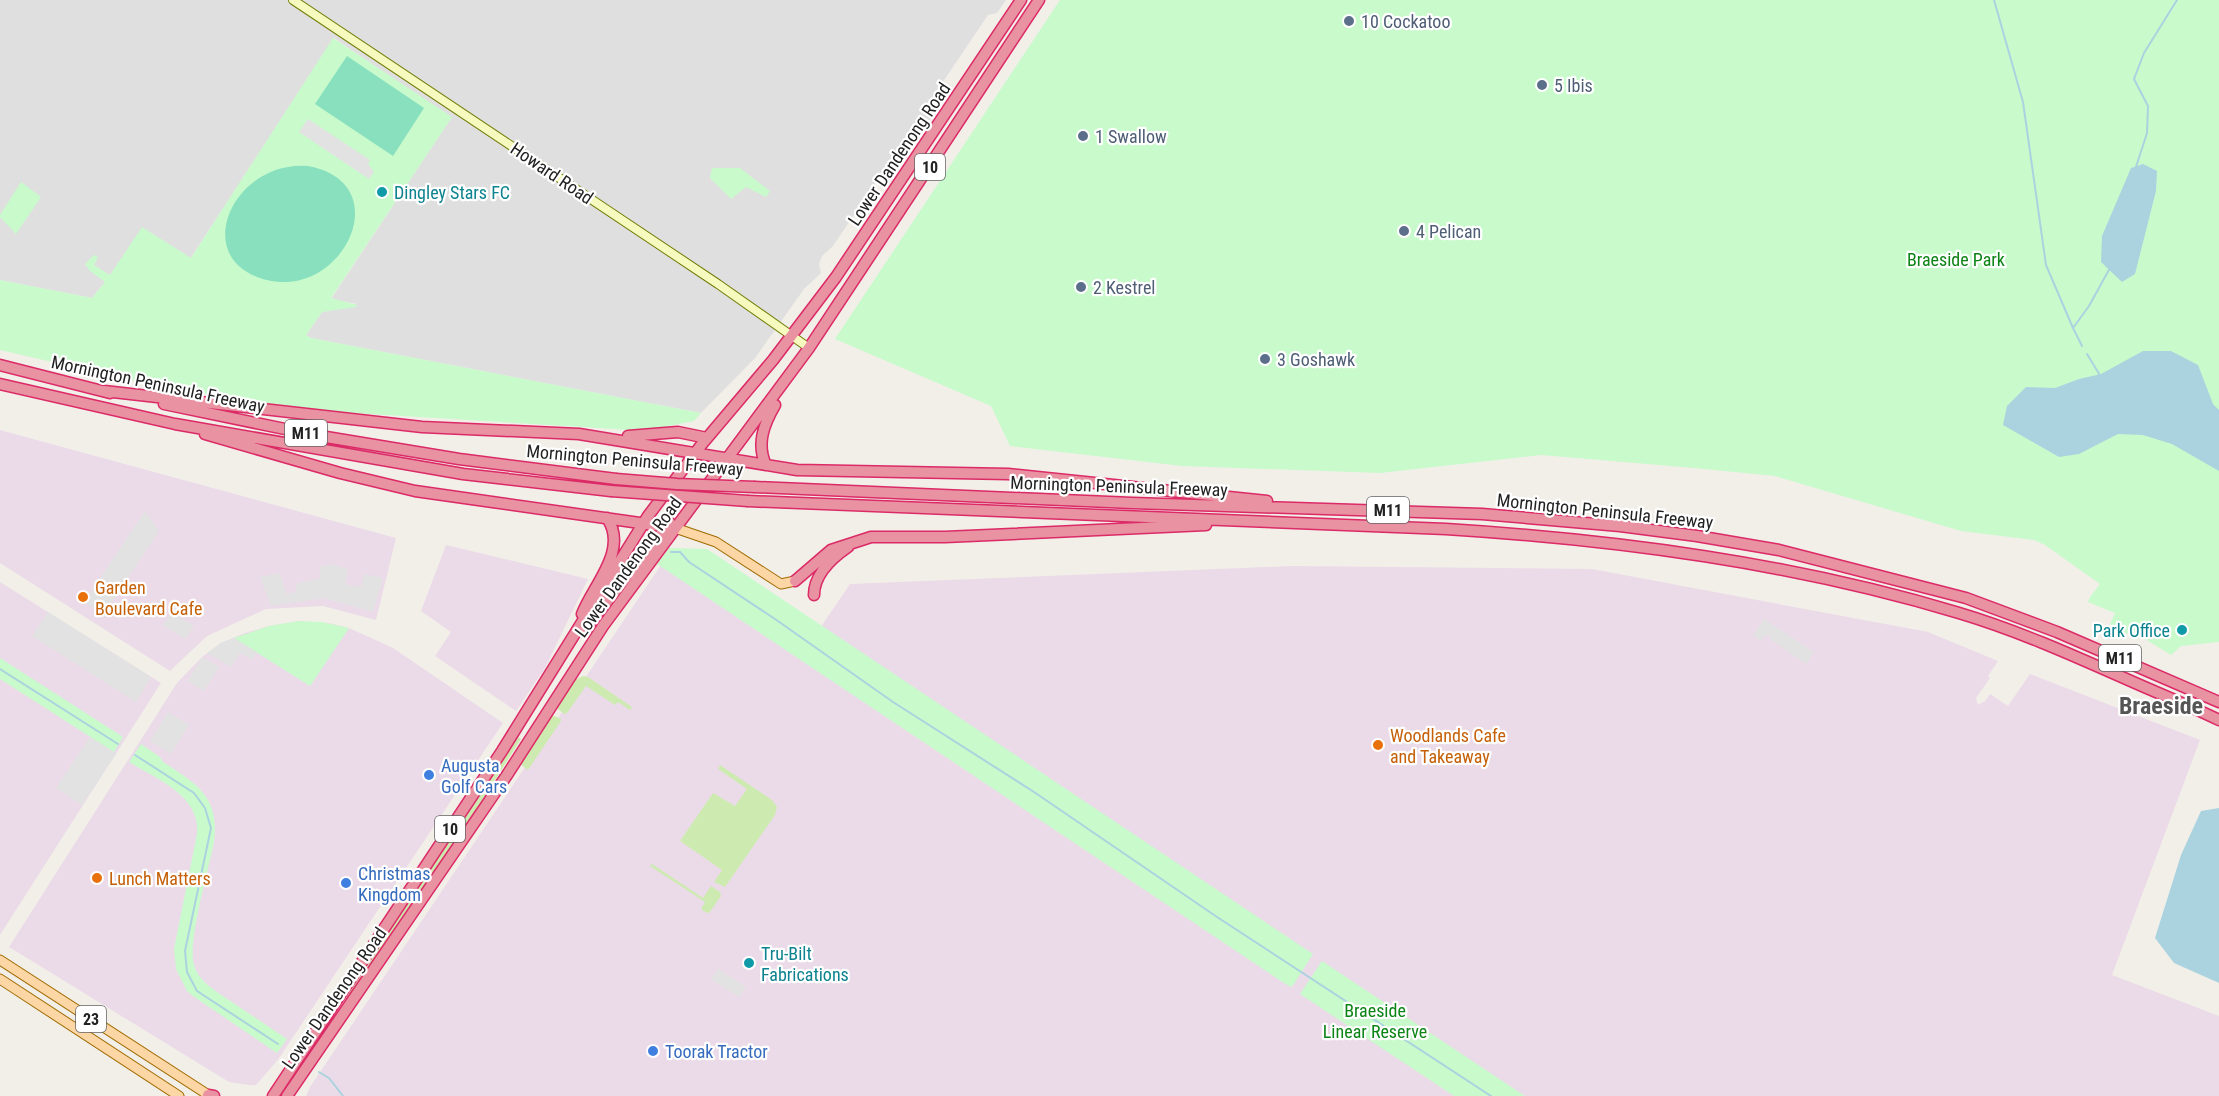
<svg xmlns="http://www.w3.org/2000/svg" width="2219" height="1096" font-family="'Roboto Condensed',sans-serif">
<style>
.residential{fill:#e0dfdf}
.industrial{fill:#ebdbe8}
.grass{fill:#cdebb0}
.park{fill:#c8facc}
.pitch{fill:#88e0be}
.parking{fill:#e2e2e2}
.water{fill:#aad3df}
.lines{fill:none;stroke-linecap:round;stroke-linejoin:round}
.stream{stroke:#aad3df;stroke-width:2}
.secondary-casing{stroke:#707d05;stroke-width:10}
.primary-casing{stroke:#a06b00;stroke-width:11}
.highway-casing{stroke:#dc2a67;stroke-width:13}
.secondary{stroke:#f7fabf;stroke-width:8}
.primary{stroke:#fcd6a4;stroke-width:9}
.highway{stroke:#e892a2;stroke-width:10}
.highway-bridge-casing{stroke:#dc2a67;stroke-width:13;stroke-linecap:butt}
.highway-bridge{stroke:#e892a2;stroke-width:10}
.service-dot{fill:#5c6f8a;stroke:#fff;stroke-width:2}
.culture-dot{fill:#0f9aa8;stroke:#fff;stroke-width:2}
.food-dot{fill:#e8710a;stroke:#fff;stroke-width:2}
.shop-dot{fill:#3f7fe0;stroke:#fff;stroke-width:2}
.labels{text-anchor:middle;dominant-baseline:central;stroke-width:4.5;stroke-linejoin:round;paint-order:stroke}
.shield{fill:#fff;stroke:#646464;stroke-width:1.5}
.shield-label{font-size:16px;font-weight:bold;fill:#222}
.service-label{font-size:18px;fill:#4e5e75;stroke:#fff;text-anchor:start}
.street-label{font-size:18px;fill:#222;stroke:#fff}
.culture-label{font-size:18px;fill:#0d838f;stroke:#fff;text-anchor:start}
.park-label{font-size:18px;fill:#0c8416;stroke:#fff}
.food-label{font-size:18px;fill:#c56008;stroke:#fff;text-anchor:start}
.shop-label{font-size:18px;fill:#366cbe;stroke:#fff;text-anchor:start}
.district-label{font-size:24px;font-weight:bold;fill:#555;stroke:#fff}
</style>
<rect width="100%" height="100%" fill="#f2efe9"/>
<!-- residential -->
<path class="residential" d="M0,0H1006L997,13L988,15L932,98L940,104L913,146L904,141L833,246L822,256L819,264L821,273L804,289L755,358L701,413L311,338L306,335L322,312L357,304L331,299L451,118L334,38L190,259L105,282L92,298L0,280Z"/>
<!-- industrial -->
<path class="industrial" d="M0,430L396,538L376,620L323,606L266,609L207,636L170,671L0,563Z
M446,545L588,579L545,668L516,711L435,656L451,632L421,611Z
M663,562L801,656L850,584L1292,566L1592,569L1928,632L1998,661L1988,676L1990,678L1976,698L1978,705L1985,701L1990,694L2008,706L2030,674L2200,740L2112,975L2219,1016V1096H306L310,1087Z
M0,582L161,683L0,935Z
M299,621L328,623L349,628L393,648L503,723L277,1061L256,1085H249L229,1082L9,947L177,683L202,657L221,643L245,633L269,626Z"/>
<!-- grass -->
<path class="grass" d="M583,676L588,677L632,707L630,710L618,702L615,705L586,686L567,713L564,714L558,709V706L573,681Z
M552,715L561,719V721L528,770L520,764Z
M518,737L521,739L455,843L358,985L336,1009Z
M720,765L772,800L777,807L775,815L725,887L714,882L722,870L680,841L713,793L735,806L747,789L718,769Z
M652,864L703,898L711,886L720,892L721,896L710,912L707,913L701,909L705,902L650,866Z"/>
<!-- park -->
<path class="park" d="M1060,0H2219V642L2181,646L2171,655L2137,634L2120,633L2110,624L2115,613L2088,602L2090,597L2100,584L2045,545L2034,540L1961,531L1775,476L1694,468L1541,455L1380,473L1182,466L1010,446L991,406L835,339Z
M333,38L452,117L331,298L357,305L356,307L322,312L306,335L311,338L701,413L694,421L643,431L583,427L319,411L165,388L0,350V280L92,298L105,282L90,271L85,264L94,255L98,257L94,265L110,275L142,227L191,258Z
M712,168H740L770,191L766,197L746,187L731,199L710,178Z
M21,182L41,197L16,234L0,217V215Z
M669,548L707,549L1313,954L1294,984L1291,987L1284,983L657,564Z
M299,621L322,622L349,628L310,686L234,638L269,626Z
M0,658L123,737L114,752L0,679Z
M141,744L160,757L163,762C197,784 220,797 214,842C209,868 187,943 194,965C197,976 205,983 214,990L287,1039L277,1053L193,996L187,991L176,969L174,949L197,834C201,796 157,779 129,762Z
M1322,961L1525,1096H1454L1300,994Z"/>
<!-- pitch -->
<path class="pitch" d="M347,56L424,108L393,156L315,104Z
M308,166C399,183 343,299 267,280C188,261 232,160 308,166Z"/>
<!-- parking -->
<path class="parking" d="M308,119L370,160L368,164L374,172L369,179L299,132Z
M145,511L159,531L103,616L84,602Z
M332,564L348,569L345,584L361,587L364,574L383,578L373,612L324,598L271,606L260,577L280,573L286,594L297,592L295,584L321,578L319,567Z
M48,612L151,677L136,702L32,636Z
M172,612L194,626L185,639L163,625Z
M1764,619L1814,652L1806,664L1770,639L1771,635L1764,636L1761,641L1753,635Z
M234,638L257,652L252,660L240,653L231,667L207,653L221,643Z
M202,657L219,667L204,691L188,681Z
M168,712L189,725L171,754L150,741Z
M90,737L116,754L82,805L56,788Z
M718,969L746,987L739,997L711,979Z"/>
<!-- water -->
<path class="water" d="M2143,164L2157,171L2156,191L2135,274L2122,282L2101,262L2102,236L2131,168Z
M2143,351H2171L2198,365L2213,404L2219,410V471L2172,444L2143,435L2118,434L2079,454L2059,457L2003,425L2007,406L2026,387L2055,388L2079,379L2101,374Z
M2219,808V983L2174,963L2155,938L2181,855L2201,811Z"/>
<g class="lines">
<!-- stream -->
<path class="stream" d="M1994,0L2023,102L2046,265L2073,328L2082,346
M2136,167L2147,133L2148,106L2134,79L2144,53L2177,0
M2073,328L2089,306L2110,268
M2087,354L2101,377
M671,552H680L689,562L775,619L893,702L1034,792L1217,917L1491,1096
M0,669L118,744
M135,755L194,793L205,808L211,828L185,951L187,972L197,991L278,1044
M319,1072L329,1078L343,1096"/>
<defs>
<path id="secondary" d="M293,0L718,284L809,348"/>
<path id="primary" d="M675,528L716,542L781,584L795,581
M0,960L210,1096
M0,979L179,1096"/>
<path id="highway" d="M0,365L110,393
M0,384L175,424L463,474L611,491
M104,391L422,427L579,434L797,470L1008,474L1267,501
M164,404L314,435L459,459L616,479
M205,434L340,473L415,491L675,528
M628,436L678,432L707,438
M766,465C756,444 764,424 775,405
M755,487L1132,503L1482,514L1620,526L1697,536L1779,550L1966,598L2057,632L2219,702
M748,501L1446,529C1620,540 1793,563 1959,613C2016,630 2070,654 2124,678C2155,692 2188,705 2219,720
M795,581L831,550L871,537H945L1206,525
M814,595C814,574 832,558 848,547
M582,614C593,585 629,550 607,518
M584,630L670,523
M208,1095L214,1096
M273,1096L502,751L648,516L702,444L773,360L836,277L1021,0
M287,1096L507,775L603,626L809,348L1039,0"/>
</defs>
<!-- secondary casing -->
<use href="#secondary" class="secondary-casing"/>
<!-- primary casing -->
<use href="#primary" class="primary-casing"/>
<!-- highway casing -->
<use href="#highway" class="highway-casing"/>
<!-- secondary -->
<use href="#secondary" class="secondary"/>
<!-- primary -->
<use href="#primary" class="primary"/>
<!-- highway -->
<use href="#highway" class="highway"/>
<defs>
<path id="highway-bridge" d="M616,479L677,484L755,487
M611,491L748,501"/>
</defs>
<!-- highway-bridge casing -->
<use href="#highway-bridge" class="highway-bridge-casing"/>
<!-- highway-bridge -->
<use href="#highway-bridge" class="highway-bridge"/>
</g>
<!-- markers -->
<g class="service-dot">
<circle cx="1349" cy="21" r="6"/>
<circle cx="1542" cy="85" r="6"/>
<circle cx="1083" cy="136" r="6"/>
<circle cx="1404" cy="231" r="6"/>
<circle cx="1081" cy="287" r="6"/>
<circle cx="1265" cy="359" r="6"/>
</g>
<g class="culture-dot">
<circle cx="382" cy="192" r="6"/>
<circle cx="2182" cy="630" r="6"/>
<circle cx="749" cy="963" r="6"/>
</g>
<g class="food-dot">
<circle cx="83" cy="597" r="6"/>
<circle cx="1378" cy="745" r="6"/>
<circle cx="97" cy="878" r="6"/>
</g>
<g class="shop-dot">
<circle cx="429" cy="775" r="6"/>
<circle cx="346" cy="883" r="6"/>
<circle cx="653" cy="1051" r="6"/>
</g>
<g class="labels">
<!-- shield labels -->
<g class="shield">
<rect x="915" y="154" width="30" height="26" rx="4.5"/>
<rect x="285" y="420" width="42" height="26" rx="4.5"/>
<rect x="1367" y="497" width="42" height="26" rx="4.5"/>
<rect x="2099" y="645" width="42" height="26" rx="4.5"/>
<rect x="435" y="816" width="30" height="26" rx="4.5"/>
<rect x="76" y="1006" width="30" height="26" rx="4.5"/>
</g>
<g class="shield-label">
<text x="930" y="167">10</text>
<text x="306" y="433">M11</text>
<text x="1388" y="510">M11</text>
<text x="2120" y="658">M11</text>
<text x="450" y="829">10</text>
<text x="91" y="1019">23</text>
</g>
<!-- service labels -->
<g class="service-label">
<text x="1361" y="21">10 Cockatoo</text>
<text x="1554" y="85">5 Ibis</text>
<text x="1095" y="136">1 Swallow</text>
<text x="1416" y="231">4 Pelican</text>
<text x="1093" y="287">2 Kestrel</text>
<text x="1277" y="359">3 Goshawk</text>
</g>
<!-- street labels -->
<g class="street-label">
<text transform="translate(899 154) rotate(-56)">Lower Dandenong Road</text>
<text transform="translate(552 173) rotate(34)">Howard Road</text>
<text transform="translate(158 384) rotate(12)">Mornington Peninsula Freeway</text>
<text transform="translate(635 460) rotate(5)">Mornington Peninsula Freeway</text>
<text transform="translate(1119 486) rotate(2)">Mornington Peninsula Freeway</text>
<text transform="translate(1605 511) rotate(6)">Mornington Peninsula Freeway</text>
<text transform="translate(628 567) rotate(-54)">Lower Dandenong Road</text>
<text transform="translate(334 998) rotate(-55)">Lower Dandenong Road</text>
</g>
<!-- culture labels -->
<g class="culture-label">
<text x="394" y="192">Dingley Stars FC</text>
<text x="2170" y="630" text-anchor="end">Park Office</text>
<text x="761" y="953">Tru-Bilt<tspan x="761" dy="21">Fabrications</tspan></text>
</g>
<!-- park labels -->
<g class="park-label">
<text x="1956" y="259">Braeside Park</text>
<text x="1375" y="1010">Braeside<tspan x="1375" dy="21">Linear Reserve</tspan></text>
</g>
<!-- food labels -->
<g class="food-label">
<text x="95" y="587">Garden<tspan x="95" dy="21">Boulevard Cafe</tspan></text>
<text x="1390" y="735">Woodlands Cafe<tspan x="1390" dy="21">and Takeaway</tspan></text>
<text x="109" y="878">Lunch Matters</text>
</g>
<!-- shop labels -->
<g class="shop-label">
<text x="441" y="765">Augusta<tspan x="441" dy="21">Golf Cars</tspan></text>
<text x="358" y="873">Christmas<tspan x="358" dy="21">Kingdom</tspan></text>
<text x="665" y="1051">Toorak Tractor</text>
</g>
<!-- district labels -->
<g class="district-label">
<text x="2161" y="706">Braeside</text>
</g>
</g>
</svg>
